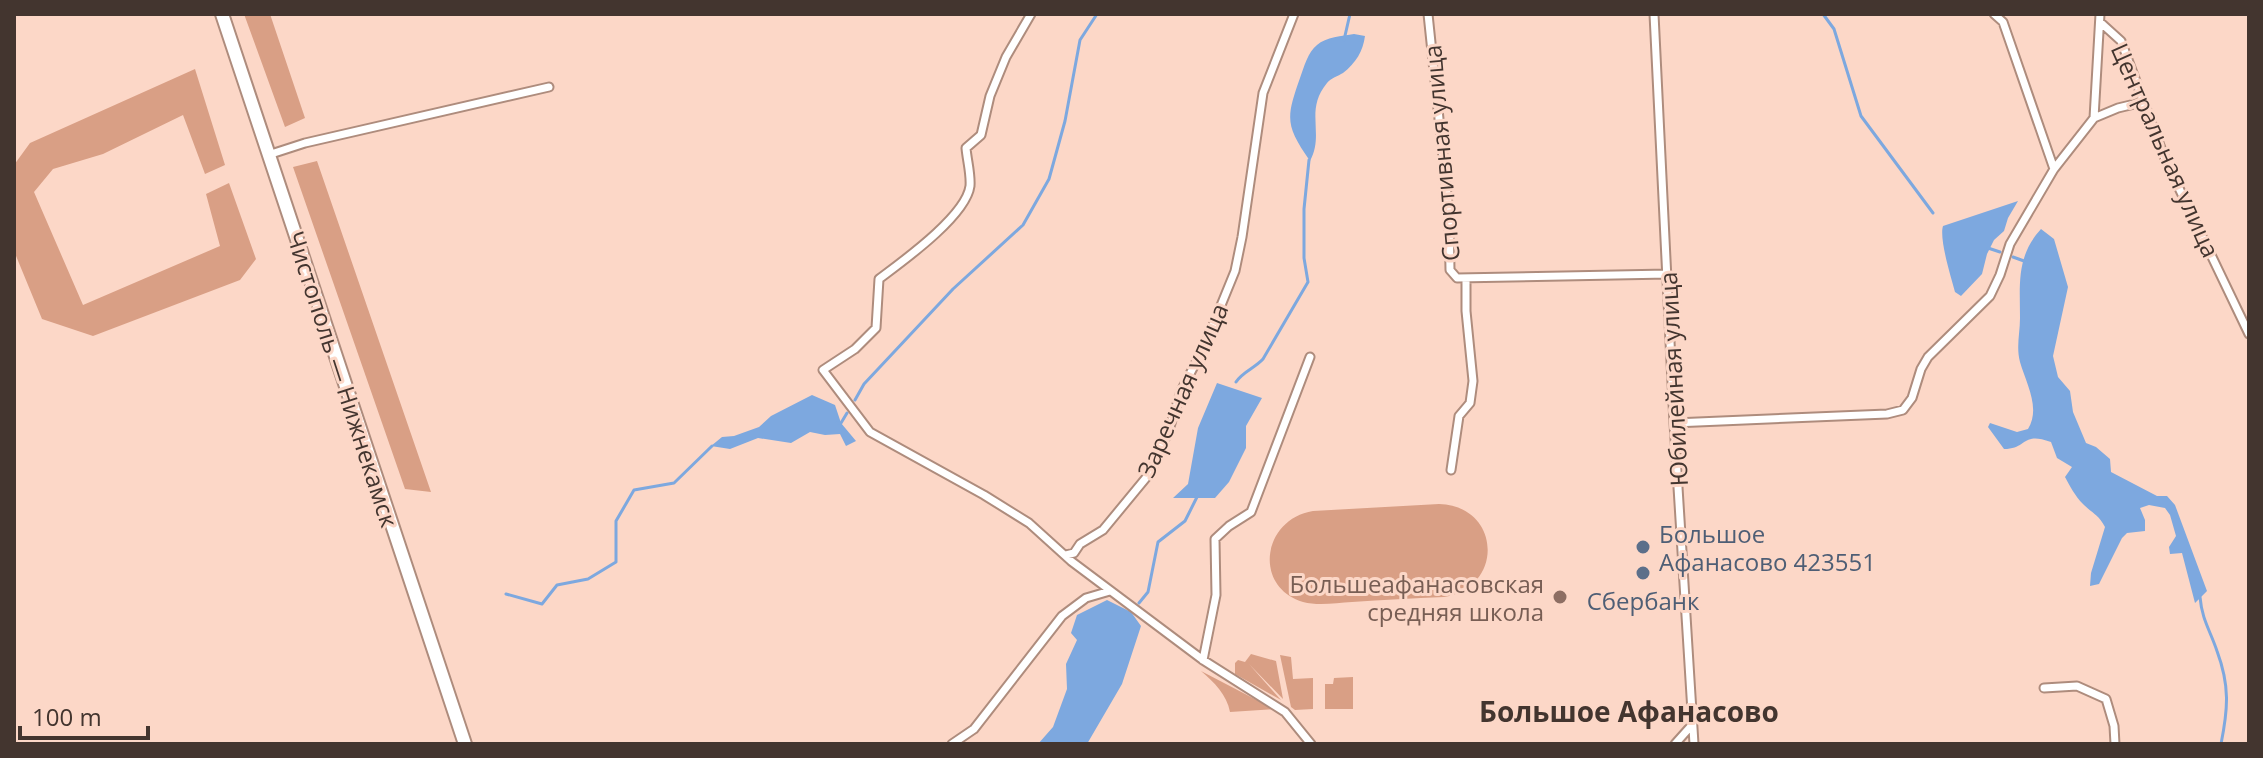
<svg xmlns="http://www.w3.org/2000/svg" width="2263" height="758" font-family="'Open Sans',sans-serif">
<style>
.green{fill:#d99f85}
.water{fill:#7da8df}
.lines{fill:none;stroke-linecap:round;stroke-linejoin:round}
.stream{stroke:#7da8df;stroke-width:3}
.minor-casing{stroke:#ae8c7d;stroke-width:11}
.primary-casing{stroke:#ae8c7d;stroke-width:16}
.minor{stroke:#fff;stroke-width:7}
.primary{stroke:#fff;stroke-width:12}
.service-dot{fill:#5c6f8a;stroke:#fcd7c7;stroke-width:3}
.education-dot{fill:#8d6e63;stroke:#fcd7c7;stroke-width:3}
.labels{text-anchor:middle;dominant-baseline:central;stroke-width:6;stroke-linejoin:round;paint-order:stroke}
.street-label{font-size:24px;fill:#43352f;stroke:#fcd7c7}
.service-label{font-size:24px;fill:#4e5e75;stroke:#fcd7c7;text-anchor:start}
.education-label{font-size:24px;fill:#785e54;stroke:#fcd7c7;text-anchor:end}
.quarter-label{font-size:28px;font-weight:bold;fill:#43352f;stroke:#fcd7c7}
</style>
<rect width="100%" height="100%" fill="#fcd7c7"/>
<!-- green -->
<path class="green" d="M244,14H270L305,118L285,127Z
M195,69L225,165L205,174L183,115L103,154L53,169L34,192L83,305L220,246L206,194L229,183L256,259L240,280L93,336L42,319L14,251V165L30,143Z
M317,161L431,492L405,489L293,167Z
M1439,504C1501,506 1505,587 1444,597C1413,598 1383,600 1352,602C1336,603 1318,606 1303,602C1252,586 1263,519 1313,511Z
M1251,654L1276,661L1283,699L1249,664L1281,700L1235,674V663L1238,660L1245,662Z
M1280,655L1291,657L1293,679L1313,678V709L1295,710L1291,707Z
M1201,671L1274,709L1230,712C1227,695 1214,682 1201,671Z
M1353,677V709H1325V684H1333L1334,678Z"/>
<!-- water -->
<path class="water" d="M1354,34L1365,36C1363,51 1356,63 1343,73C1338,76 1331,78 1327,83C1304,111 1325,133 1310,161C1285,125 1286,118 1300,78C1304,67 1308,52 1317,45C1326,37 1342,36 1354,34Z
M2018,201L2008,218L2004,231L1994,240L1987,254L1982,274L1961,296L1955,292C1951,277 1939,239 1943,226Z
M2041,229L2054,239L2068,287L2053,356L2058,377L2070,391L2073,412L2086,443L2096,447L2110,459L2111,472L2157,496H2167L2175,505L2207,591L2195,603L2182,553L2170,554L2169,547L2176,536L2170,515L2165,508L2149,505L2140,508L2145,520V531L2127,533L2122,538L2099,584L2090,586L2091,573L2105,527C2098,514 2093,514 2083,504C2075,496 2070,486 2065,477L2072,467L2057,458L2051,442C2021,431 2028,449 2004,449L1988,427L1990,423L2017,432L2028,429C2041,408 2026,383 2020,362C2016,347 2020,333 2020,318C2020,285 2016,256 2041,229Z
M1217,383L1262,398L1246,426V448L1229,482L1215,498H1173L1188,484L1198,428Z
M812,395L835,405L841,423L856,441L846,446L840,434L825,435L810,432L791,443L758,438L730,449L711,446L722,437L734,436L759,427L771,416Z
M1107,600L1131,612L1141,626L1122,684L1087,744H1038L1053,727L1067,689L1066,664L1077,640L1071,633L1077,615Z"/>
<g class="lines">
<!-- stream -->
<path class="stream" d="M1823,14L1834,29L1861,116L1933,213
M1344,40L1350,14
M1988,248L2000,252
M2013,257L2024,261
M1236,382C1242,372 1255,368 1263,359L1308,282L1304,258V209L1309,160
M855,400L864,384L953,289L1023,225L1049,179L1065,121L1080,40L1097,14
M837,423H841L847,413
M506,594L542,604L557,585L588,579L616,562V521L634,490L674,483L712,446
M2200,597C2202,620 2210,630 2217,651C2230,686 2228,709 2221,744
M1139,603L1148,592L1158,542L1185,521L1198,495"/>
<defs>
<path id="minor" d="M1031,14L1006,57L990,96L981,135L966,148C967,160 971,174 970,186C966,216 903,261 879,279L876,328L855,349L823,370L870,432L984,495L1029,523L1071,561L1203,660L1285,712L1311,744
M1428,14L1449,214L1450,270L1457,278L1668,274
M1654,14L1674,423L1694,744
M1994,14L2003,22L2054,169
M2100,22L2121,41L2165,159L2249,334
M2094,118L2100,14
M2094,118L2118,108L2143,102
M268,155L305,143L549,87
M1674,423L1887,414L1903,410L1912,398L1921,369L1928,357L1990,296L2000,275L2010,244L2054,169L2094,118
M1451,470L1459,416L1470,403L1473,381L1466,311V280
M1066,555L1074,553L1080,544L1103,530L1150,473L1169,430L1181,391L1204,347L1235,271L1242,237L1263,93L1294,14
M1203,660L1216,595L1215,539L1229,526L1251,512L1310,357
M2044,688L2077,686L2106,699L2114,726L2115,744
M952,744L974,729L1062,616L1086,598L1110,591
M1675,744L1692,725"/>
<path id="primary" d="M222,14L465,744"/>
</defs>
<!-- minor casing -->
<use href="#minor" class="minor-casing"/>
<!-- primary casing -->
<use href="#primary" class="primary-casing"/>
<!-- minor -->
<use href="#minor" class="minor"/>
<!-- primary -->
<use href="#primary" class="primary"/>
</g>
<!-- markers -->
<g class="service-dot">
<circle cx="1643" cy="547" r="8"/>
<circle cx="1643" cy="573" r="8"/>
</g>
<circle class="education-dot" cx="1560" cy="597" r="8"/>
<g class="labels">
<!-- street labels -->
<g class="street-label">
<text transform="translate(2166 150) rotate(66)">Центральная улица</text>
<text transform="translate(1441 153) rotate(-95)">Спортивная улица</text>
<text transform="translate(343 379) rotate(72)">Чистополь — Нижнекамск</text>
<text transform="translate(1673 379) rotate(-93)">Юбилейная улица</text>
<text transform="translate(1182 390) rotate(-66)">Заречная улица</text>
</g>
<!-- service labels -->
<g class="service-label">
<text x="1659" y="533">Большое<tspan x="1659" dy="28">Афанасово 423551</tspan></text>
<text x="1643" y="600" text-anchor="middle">Сбербанк</text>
</g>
<!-- education labels -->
<g class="education-label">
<text x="1544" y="583">Большеафанасовская<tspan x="1544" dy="28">средняя школа</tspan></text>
</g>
<!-- quarter labels -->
<g class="quarter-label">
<text x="1629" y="711">Большое Афанасово</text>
</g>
</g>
<!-- border -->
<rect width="2263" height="758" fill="none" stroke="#43352f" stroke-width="32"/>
<!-- scale -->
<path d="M20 726v12h128v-12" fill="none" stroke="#43352f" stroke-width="4"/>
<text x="32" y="726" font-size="24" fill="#43352f" stroke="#fcd7c7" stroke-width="6" paint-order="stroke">100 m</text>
</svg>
